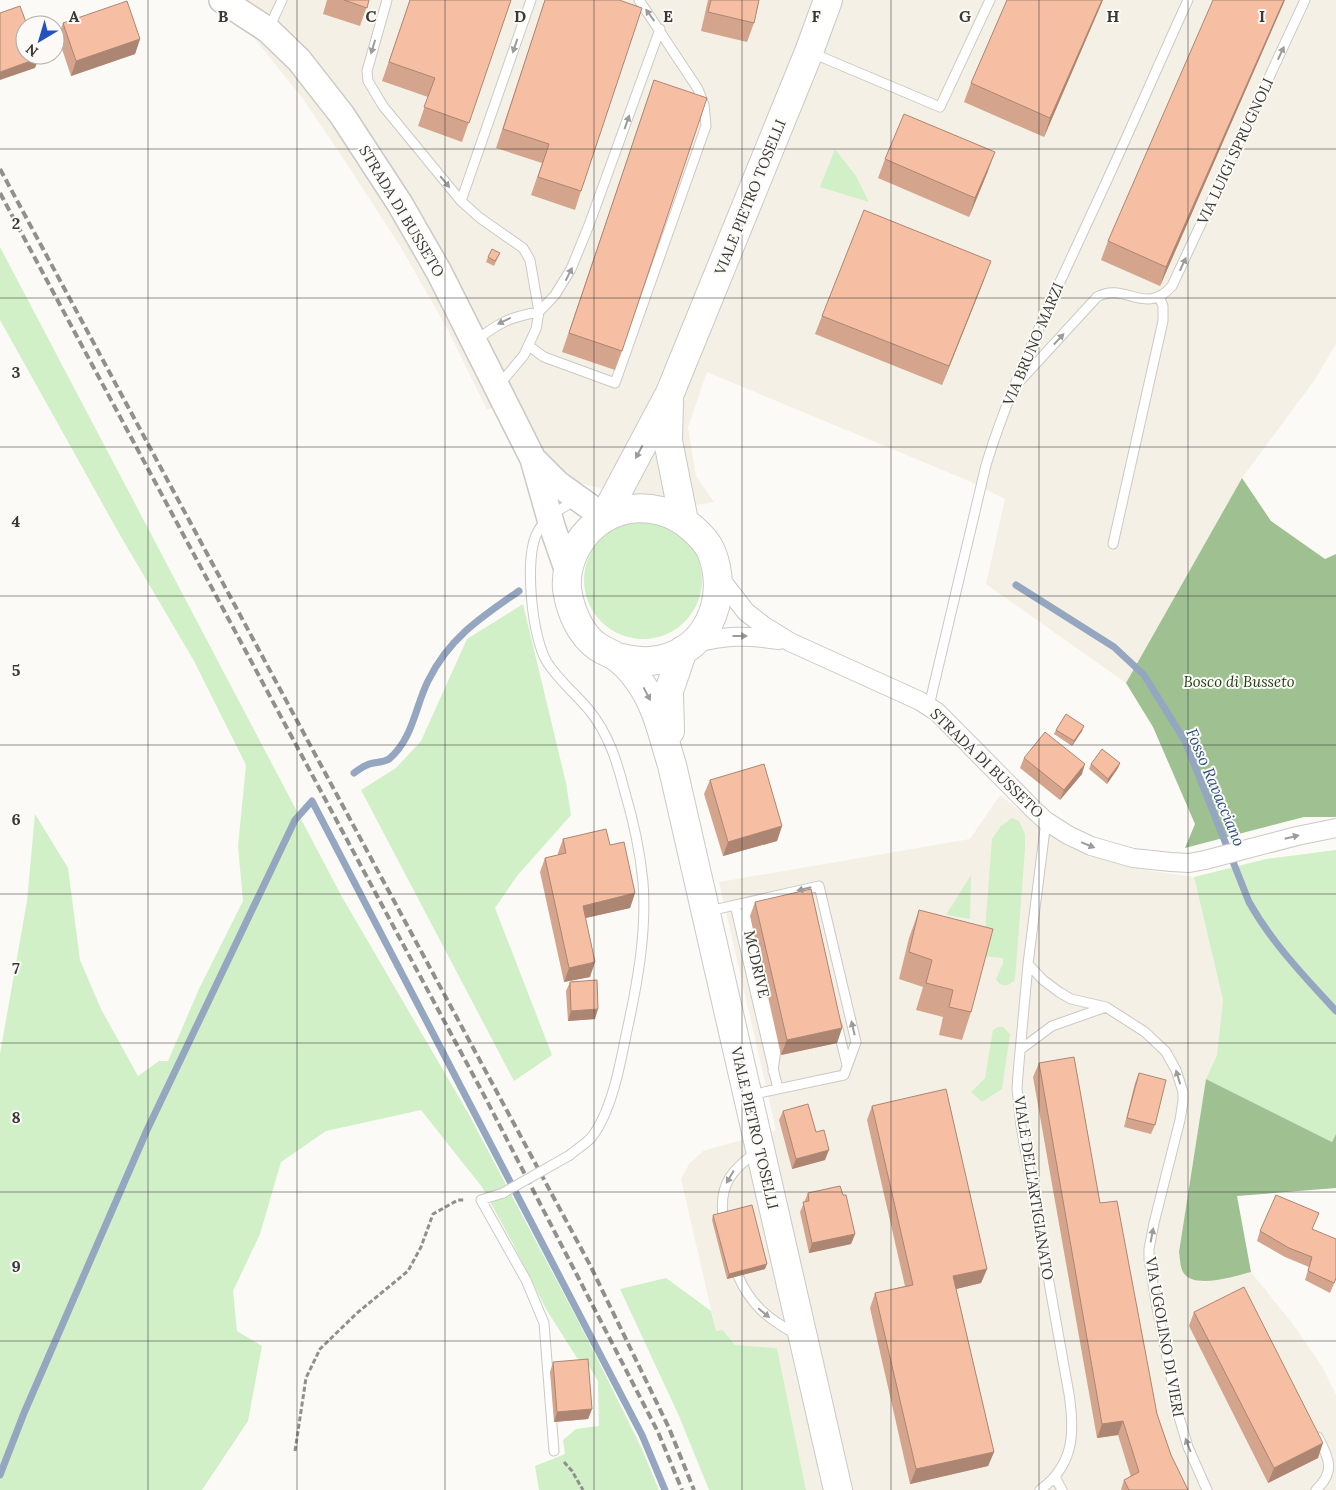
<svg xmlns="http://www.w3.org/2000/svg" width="1336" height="1490" font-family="Lora,serif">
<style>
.built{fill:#f5f0e5}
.green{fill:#d1f0c7}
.forest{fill:#9fc192}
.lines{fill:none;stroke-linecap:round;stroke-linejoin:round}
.stream{stroke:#94a6c0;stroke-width:7}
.lane-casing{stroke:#cbc9c5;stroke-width:11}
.street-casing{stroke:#cbc9c5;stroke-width:20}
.secondary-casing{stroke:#cbc9c5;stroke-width:28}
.primary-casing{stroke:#cbc9c5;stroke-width:30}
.path{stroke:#90908d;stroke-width:3;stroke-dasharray:5 2.5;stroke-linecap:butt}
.lane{stroke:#fff;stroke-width:9}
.street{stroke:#fff;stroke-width:18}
.secondary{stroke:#fff;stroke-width:25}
.primary{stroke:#fff;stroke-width:28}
.rail{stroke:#90908d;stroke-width:4;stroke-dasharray:8 4;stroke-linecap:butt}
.lane-bridge-casing{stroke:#cbc9c5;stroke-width:11;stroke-linecap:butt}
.lane-bridge{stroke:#fff;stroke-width:9}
.wall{fill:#d4a48c}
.shaded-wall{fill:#ac8672}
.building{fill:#f6bfa3;stroke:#ac8672}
.oneway{fill:#9c9c9a}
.grid{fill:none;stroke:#383836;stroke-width:1;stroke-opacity:0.55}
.labels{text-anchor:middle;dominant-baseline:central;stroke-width:4;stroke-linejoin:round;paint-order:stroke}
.street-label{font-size:15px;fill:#383836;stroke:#fbfaf6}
.park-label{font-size:15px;font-style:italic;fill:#1d3e0e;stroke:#fbfaf6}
.water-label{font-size:16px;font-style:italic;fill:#294d86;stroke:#fbfaf6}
.grid-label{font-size:16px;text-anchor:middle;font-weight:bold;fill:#383836;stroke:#fbfaf6;stroke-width:4;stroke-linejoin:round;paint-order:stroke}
</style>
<rect width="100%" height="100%" fill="#fbfaf6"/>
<!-- built -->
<path class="built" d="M234,0H1336V344L1316,378L1242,478L1126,683L986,584L1005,499L969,481L707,372L688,427L696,476L714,502L697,505L590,486L571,480L545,462L511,399L487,410L448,330L400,246L341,155L303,99L254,38Z
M1000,795L1058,840L1132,868L1194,877L1223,1000L1217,1055L1206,1080L1179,1252L1180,1264L1203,1282L1251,1272L1292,1323L1323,1368L1336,1395V1490H806L777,1348L735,1345L723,1330L716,1331L681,1179L689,1164L703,1151L776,1130L719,882L970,839Z"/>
<!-- green -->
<path class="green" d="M835,149L856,176L869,202L820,187Z
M0,247L342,897L467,1111L587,1338L642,1449L659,1490H539L535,1466L565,1454L563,1440L576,1429L599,1426L598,1381L586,1361L577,1358L546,1309L511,1240L482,1187L421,1110L326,1131L281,1162L260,1234L233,1291L237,1331L262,1346L248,1421L202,1490H0V1054L27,901L35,814L68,868L80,960L101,1009L138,1076L159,1061H168L199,989L243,901L238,846L246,765L194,661L120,535L0,320Z
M584 580a59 59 0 1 1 118 0a59 59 0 1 1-118 0Z
M523,604L566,783L571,815L517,876L495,908L552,1055L514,1081L361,790L396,768L421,741L467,639Z
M1012,818L1019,821L1025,834V849L1015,980C1008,987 1001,988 996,979L1003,963V958L983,956L992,839L1001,826Z
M1336,850V1134L1332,1142L1206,1079L1217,1055L1223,1000L1194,877L1266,859Z
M971,875L970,919L946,915Z
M998,1027H1003L1010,1034L1002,1089L982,1102L971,1092L985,1078L993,1030Z
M666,1278L711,1311L716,1331L723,1330L735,1345L777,1348L806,1490H709L679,1416L620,1289Z"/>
<!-- forest -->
<path class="forest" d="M1242,478L1271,521L1325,559L1336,554V817H1304L1185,848L1195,824L1153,727L1126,683Z
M1206,1079L1332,1142L1336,1134V1188L1237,1196L1251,1272C1235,1276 1193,1290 1183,1272C1180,1266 1180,1259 1179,1252Z"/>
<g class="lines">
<!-- stream -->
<path class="stream" d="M1016,585L1114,647L1144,675L1185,741L1249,902C1272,943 1304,976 1336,1011
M354,773C358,770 362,767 367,765C373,762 383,763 389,759C413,739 415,707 428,681C449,638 481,617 519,591
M0,1475L24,1413L147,1130L295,820L312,801L642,1435L665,1490"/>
<defs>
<path id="lane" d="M387,0L367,71L368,81L383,106L461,201L480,218L523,248L530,260L539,312L536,329L524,355L499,385
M268,30L282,0
M812,53L940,107L990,0
M461,201L531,0
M475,341C499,323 509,317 539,312L555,295L571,269L589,225L660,29
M529,346L544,357L615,383L706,126L704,105L698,89L639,0
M1019,382L1097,297C1125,281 1145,317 1172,286L1305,0
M1113,544L1163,321V306L1159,297
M929,706L986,465C1012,380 1053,298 1090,217C1124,145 1155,72 1188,0
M735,905L778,1089
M764,908L745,912L776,1049L773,1071
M709,911L819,886L856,1042L844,1075L750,1095
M1028,964L1043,980L1059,992L1071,999L1106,1007L1145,1032L1166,1052L1176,1070L1183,1092V1101L1180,1120L1154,1223L1149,1249V1259L1157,1308L1179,1417L1188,1447L1207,1490
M837,1025L847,1065
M1021,1049L1052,1026L1106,1007
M570,1155C577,1149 585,1144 591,1138C611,1113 620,1066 626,1035C637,986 647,932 643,882C640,850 633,819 624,789C617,761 608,733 589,710C576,694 558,680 547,662C532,638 524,559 537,533C545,517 561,508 577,500
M503,1193L481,1200L526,1280L544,1323L554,1451
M723,1217C719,1184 732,1169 758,1151
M738,1276C751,1305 768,1319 796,1334
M1055,1477L1062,1490
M1040,1490C1074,1465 1075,1433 1069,1394L1021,1126L1017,1089L1018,1074L1028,964L1046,821
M1316,1490C1336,1471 1329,1459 1318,1437"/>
<path id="street" d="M718,576L746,612L764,626L790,642L920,701L937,712L1033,809L1046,821L1068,835L1091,846L1133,858L1171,862L1189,863L1205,860L1297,836L1336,828
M693,644C726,635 745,635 779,640"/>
<path id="secondary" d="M222,0L268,30L299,60L342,115L400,204L439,272L533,459L552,526L568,572
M535,461L558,484L604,517"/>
<path id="primary" d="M669,402L668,441L684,521
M604,517L670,393L809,52L828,0
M616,657C627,659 638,662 650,661C706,657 731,599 711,551C707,542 699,534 692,528C653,494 596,505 574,552C569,563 566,576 567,589C570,610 580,635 598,647C604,651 610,653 615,656C624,662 633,672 639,681C657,705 663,737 672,765L838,1490
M670,731L669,691L683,650"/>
</defs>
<!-- lane casing -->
<use href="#lane" class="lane-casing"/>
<!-- street casing -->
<use href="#street" class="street-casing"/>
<!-- secondary casing -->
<use href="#secondary" class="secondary-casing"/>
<!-- primary casing -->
<use href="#primary" class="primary-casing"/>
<!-- path -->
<path class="path" d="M295,1451L306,1378L320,1349L357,1313L408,1271L421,1247L433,1214L458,1200H465
M564,1462L572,1471L583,1490"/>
<!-- lane -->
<use href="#lane" class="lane"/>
<!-- street -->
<use href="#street" class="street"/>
<!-- secondary -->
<use href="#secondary" class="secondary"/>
<!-- primary -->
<use href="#primary" class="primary"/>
<!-- rail -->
<path class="rail" d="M0,169L590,1265L669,1428L694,1490
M0,193L486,1099L658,1432L682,1490"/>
<defs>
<path id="lane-bridge" d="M503,1193L570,1155"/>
</defs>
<!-- lane-bridge casing -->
<use href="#lane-bridge" class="lane-bridge-casing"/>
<!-- lane-bridge -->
<use href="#lane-bridge" class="lane-bridge"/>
</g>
<!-- wall -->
<path class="wall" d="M327,0H369L360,26L323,14Z
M410,0H511L462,142L418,126L428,97L382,81Z
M545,0H619L581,191L575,210L531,195L542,163L496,148Z
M708,0H759L754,23L747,42L701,31Z
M1007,0H1103L1044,137L964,102L971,83Z
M1285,0L1160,286L1101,260L1108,241Z
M63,23L140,39L135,54L71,76L58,37Z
M654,80L622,351L615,370L562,352Z
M885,159L988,171L969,217L878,178Z
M500,253L494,266L486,262L488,257Z
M984,280L942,385L815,334L822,316Z
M1056,730L1082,731L1072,746L1054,734Z
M1024,758L1082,774L1060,800L1020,768Z
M1120,763L1118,768L1107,784L1089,769L1091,764Z
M710,780L782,826L777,841L723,856L704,794Z
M563,839L610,845L635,893L630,908L585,918L590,977L564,982L540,872L545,858L558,855V853Z
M755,902L842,1028L837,1043L781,1055L750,916Z
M919,910L971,1012L962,1040L939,1035L943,1017L916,1010L923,987L899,979L909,938Z
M570,982L595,1019L568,1021L566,991Z
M1039,1063L1100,1203L1157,1414L1171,1455L1188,1490H1121L1124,1480L1131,1477L1118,1435L1097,1438L1033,1077Z
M1139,1073L1155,1125L1151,1134L1124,1127L1135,1083Z
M872,1106L987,1269L981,1283L956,1289L994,1452L988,1466L910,1484L870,1308L875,1293L905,1286L867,1120Z
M783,1111L825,1160L792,1169L779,1120Z
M808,1193L843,1195L855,1234L851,1244L809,1253L800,1212Z
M713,1215L765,1269L727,1279L712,1220Z
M1313,1230L1336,1279L1330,1293L1305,1280L1309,1267L1285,1257L1257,1241L1260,1231Z
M1194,1312L1318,1458L1268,1483L1189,1326Z
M553,1362L592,1409L588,1419L554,1422L550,1372Z"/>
<!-- shaded-wall -->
<path class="shaded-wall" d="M1102,0H1103L1044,137L1050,118Z
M1284,0H1285L1160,286L1166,267Z
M140,39L135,54L71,76L76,61Z
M39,58L35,68L0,80V72Z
M995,152L988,171L969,217L975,198Z
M991,261L984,280L942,385L949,366Z
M1084,726L1082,731L1072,746L1074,741Z
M1120,763L1118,768L1107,784L1108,779Z
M1085,764L1082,774L1060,800L1064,790Z
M782,826L777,841L723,856L728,842Z
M635,893L630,908L577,920L583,906Z
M595,962L590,977L564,982L569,968Z
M598,1009L595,1019L568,1021L571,1011Z
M842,1028L837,1043L781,1055L787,1040Z
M829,1150L825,1160L792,1169L796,1159Z
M855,1234L851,1244L809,1253L812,1243Z
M767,1264L765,1269L727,1279L729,1274Z
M987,1269L981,1283L948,1291L953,1276Z
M592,1409L588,1419L554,1422L557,1412Z
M1123,1421L1118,1435L1097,1438L1102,1424Z
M1323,1443L1318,1458L1268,1483L1274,1468Z
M994,1452L988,1466L910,1484L916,1469Z"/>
<!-- building -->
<path class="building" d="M344,0H369L367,8Z
M410,0H511L469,123L424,107L435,78L389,62Z
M545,0H619L642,8L581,191L538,177L549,144L503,129Z
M711,0H759L754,23L708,12Z
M1007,0H1102L1050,118L971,83Z
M1213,0H1284L1166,267L1108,241Z
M127,1L140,39L76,61L63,23Z
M20,6L27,25H25V55H38L39,58L0,72V13Z
M654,80L707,98L622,351L569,333Z
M904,114L995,152L975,198L885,159Z
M864,210L991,261L949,366L822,316Z
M492,249L500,253L495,261L488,257Z
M1066,714L1084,726L1074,741L1056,730Z
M1045,732L1085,764L1064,790L1024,758Z
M1102,749L1120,763L1108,779L1091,764Z
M764,764L782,826L728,842L710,780Z
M606,829L610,845L624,842L635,893L583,906L595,962L569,968L545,858L566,853L563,839Z
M811,889L842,1028L787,1040L755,902Z
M919,910L993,929L971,1012L949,1007L953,990L926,983L932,960L909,952Z
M597,980L598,1009L571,1011L570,982Z
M1074,1057L1100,1203L1117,1201L1157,1414L1171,1455L1188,1490H1129L1124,1480L1139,1472L1123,1421L1102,1424L1039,1063Z
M1139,1073L1166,1080L1155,1125L1127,1118Z
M946,1089L987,1269L953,1276L994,1452L916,1469L875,1293L913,1285L872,1106Z
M808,1104L816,1132L824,1130L829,1150L796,1159L783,1111Z
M840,1186L843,1195H846L855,1234L812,1243L803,1202L809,1201L808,1193Z
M1276,1195L1319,1213L1312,1229L1336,1239V1278L1334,1283L1308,1271L1312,1257L1289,1248L1260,1231Z
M752,1205L767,1264L729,1274L713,1215Z
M1244,1287L1323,1443L1274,1468L1194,1312Z
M588,1359L592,1409L557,1412L553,1362Z"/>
<!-- one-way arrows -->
<defs><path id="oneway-solid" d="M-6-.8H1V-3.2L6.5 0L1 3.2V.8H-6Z" transform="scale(1.25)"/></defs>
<g class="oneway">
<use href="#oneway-solid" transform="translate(650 15) rotate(-126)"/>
<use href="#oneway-solid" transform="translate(515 46) rotate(109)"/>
<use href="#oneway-solid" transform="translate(373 47) rotate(107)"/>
<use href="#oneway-solid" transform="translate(1281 53) rotate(-65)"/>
<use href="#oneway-solid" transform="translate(627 122) rotate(-70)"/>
<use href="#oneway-solid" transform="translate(445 182) rotate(50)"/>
<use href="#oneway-solid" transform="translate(1183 264) rotate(-65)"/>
<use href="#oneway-solid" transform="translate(569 274) rotate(-63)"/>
<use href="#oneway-solid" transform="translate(504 321) rotate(154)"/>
<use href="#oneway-solid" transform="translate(1059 339) rotate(-47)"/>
<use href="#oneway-solid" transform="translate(639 452) rotate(118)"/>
<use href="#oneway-solid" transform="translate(740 636)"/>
<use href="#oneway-solid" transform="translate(647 694) rotate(62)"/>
<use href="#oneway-solid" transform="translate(1292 837) rotate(-14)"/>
<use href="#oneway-solid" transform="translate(1088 845) rotate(22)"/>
<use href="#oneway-solid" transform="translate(804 889) rotate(167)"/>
<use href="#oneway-solid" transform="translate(853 1028) rotate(-103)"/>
<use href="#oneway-solid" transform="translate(1178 1077) rotate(-107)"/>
<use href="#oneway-solid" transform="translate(730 1177) rotate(121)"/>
<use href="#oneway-solid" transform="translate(1152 1235) rotate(-79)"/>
<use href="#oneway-solid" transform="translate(764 1313) rotate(39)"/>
<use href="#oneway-solid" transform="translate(1188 1445) rotate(-111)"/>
</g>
<!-- grid -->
<path class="grid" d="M148,0V1490M297,0V1490M445,0V1490M594,0V1490M742,0V1490M891,0V1490M1039,0V1490M1188,0V1490M0,149H1336M0,298H1336M0,447H1336M0,596H1336M0,745H1336M0,894H1336M0,1043H1336M0,1192H1336M0,1341H1336"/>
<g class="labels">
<!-- street labels -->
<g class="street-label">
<text transform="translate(1235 151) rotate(-65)">VIA LUIGI SPRUGNOLI</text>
<text transform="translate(750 197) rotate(-68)">VIALE PIETRO TOSELLI</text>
<text transform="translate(402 211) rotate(59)">STRADA DI BUSSETO</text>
<text transform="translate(1033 344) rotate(-67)">VIA BRUNO MARZI</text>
<text transform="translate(987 763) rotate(44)">STRADA DI BUSSETO</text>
<text transform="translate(757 964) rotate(77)">MCDRIVE</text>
<text transform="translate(755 1128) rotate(77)">VIALE PIETRO TOSELLI</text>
<text transform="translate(1034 1188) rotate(81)">VIALE DELL'ARTIGIANATO</text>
<text transform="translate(1165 1337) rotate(80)">VIA UGOLINO DI VIERI</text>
</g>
<!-- park labels -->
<g class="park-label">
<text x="1239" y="681">Bosco di Busseto</text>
</g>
<!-- water labels -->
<g class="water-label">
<text transform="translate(1216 787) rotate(67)">Fosso Ravacciano</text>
</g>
</g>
<g class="grid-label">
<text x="74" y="22">A</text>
<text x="223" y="22">B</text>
<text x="371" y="22">C</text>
<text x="520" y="22">D</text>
<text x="668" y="22">E</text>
<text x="816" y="22">F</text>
<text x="965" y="22">G</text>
<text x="1113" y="22">H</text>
<text x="1262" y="22">I</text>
<text x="16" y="229">2</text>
<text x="16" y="378">3</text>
<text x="16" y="527">4</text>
<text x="16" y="676">5</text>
<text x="16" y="825">6</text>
<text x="16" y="974">7</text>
<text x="16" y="1123">8</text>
<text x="16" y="1272">9</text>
</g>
<!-- north arrow -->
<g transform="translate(40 40) rotate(218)"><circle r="24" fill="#fbfaf6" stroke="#adaca9"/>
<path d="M0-4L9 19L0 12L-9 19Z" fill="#2552c0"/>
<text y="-8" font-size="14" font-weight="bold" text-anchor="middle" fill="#383836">N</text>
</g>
</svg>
